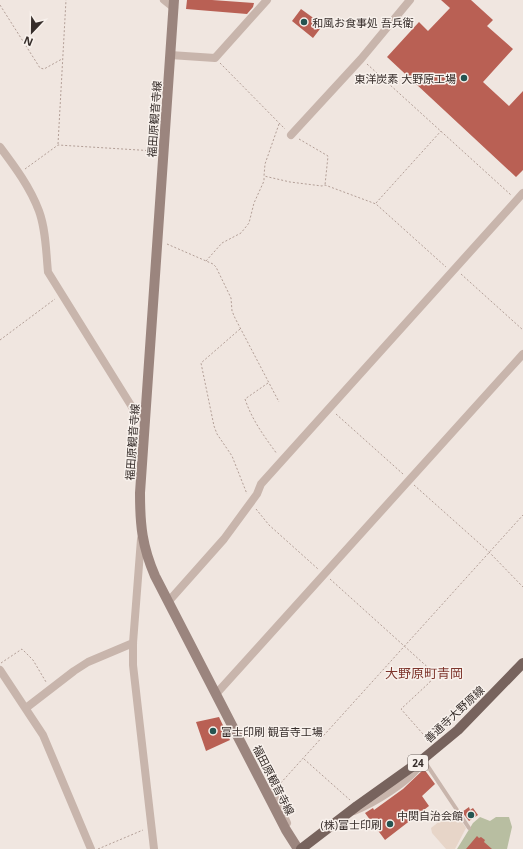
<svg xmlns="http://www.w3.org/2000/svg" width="523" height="849" font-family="'Open Sans','Noto Sans JP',sans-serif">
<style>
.green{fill:#b8bea1}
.plaza{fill:#e7d5c8}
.building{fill:#b96054}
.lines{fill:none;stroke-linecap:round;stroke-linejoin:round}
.path{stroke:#b39f97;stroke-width:1;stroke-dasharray:2 2;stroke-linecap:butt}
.service{stroke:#c8b5ac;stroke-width:4}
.minor{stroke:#c8b5ac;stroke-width:8}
.secondary{stroke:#9b857e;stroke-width:10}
.primary{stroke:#77635d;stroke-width:10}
.poi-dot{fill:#245451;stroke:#f8f1ec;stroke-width:1.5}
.labels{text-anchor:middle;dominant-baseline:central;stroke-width:3;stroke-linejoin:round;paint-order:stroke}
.shield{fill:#f8f1ec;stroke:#706864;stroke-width:1}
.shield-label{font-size:10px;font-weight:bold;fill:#362d2a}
.poi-label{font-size:11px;fill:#362d2a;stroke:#f8f1ec;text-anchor:end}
.street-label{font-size:11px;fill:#362d2a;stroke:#f8f1ec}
.quarter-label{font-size:13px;fill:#7d352c;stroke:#f8f1ec}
</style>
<rect width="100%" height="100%" fill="#f0e6e0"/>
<!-- green -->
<path class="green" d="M480,817L490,821L496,817H509L512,827L507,849H457L473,823Z"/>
<!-- plaza -->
<path class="plaza" d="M454,810L466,828L455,849H446L432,833L431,828Z"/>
<!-- building -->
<path class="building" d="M187,0H212L254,3L253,7L247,14L186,9Z
M441,0H471L493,20L487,26L513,49L483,82L509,106L523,91V170L516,177L387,57L419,22L428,31L450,8Z
M301,9L323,25L313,38L292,21Z
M219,717L230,740L206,751L196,722Z
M424,769L435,784L422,796L429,806L385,840L365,813L373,808L374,810L403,789Z
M469,807L470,810L473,808L478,815L469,821L462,812Z
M477,836L479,838L481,837L485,840L484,842L492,849H466Z"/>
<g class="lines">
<!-- path -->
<path class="path" d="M0,5L40,68L44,69L62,59
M220,63L285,129
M367,64L511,195
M279,124L265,164L264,176L290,182L322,186L325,185L376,204L446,267
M299,139L328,156L325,185
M58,144L66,0
M25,169L58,145L155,151
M376,203L441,131
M167,244L213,264L216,267L231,298L232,311L235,318L279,402
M206,261L222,243L241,233L249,223L254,203L264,181V177
M461,274L523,330
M240,329L201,363L214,426L217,434L232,456L247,494
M0,340L55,299
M268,383L245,399C252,420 264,436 277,454
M336,414L403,474
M414,485L489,552L523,587
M256,509L269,525L318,569
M330,579L433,672L430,682L401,709L430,742
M1,663L22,649L33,660L46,682
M304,759L350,800
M278,786L523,515
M98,849L143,830"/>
<!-- service -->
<path class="service" d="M423,759L469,828"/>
<!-- minor -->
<path class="minor" d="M164,0L174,8
M170,55L215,58L267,0
M291,135L361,59L410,0
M0,147C15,167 30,187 39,211C46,230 46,252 48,272L137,415L145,422
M141,539L133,643V665L154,849
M168,602L224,539L257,494L261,484L523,193
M0,670L43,735L91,849
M216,694L523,354
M26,708L74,671L88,662L133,643
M273,792L287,823
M354,811C372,804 411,781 420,764"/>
<!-- secondary -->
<path class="secondary" d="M174,0L140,493C140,525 142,546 155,576L286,830L298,849"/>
<!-- primary -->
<path class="primary" d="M301,849L357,806L423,759L458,730L523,663"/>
</g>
<!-- markers -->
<g class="poi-dot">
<circle cx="304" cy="22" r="4"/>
<circle cx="464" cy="78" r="4"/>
<circle cx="213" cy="731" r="4"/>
<circle cx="471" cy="815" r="4"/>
<circle cx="390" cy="824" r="4"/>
</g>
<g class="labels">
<!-- shield labels -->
<rect class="shield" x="408" y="755" width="20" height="16" rx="3"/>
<g class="shield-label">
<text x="418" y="763">24</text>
</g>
<!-- poi labels -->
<g class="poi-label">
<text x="312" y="22" text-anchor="start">和風お食事処 吾兵衛</text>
<text x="456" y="78">東洋炭素 大野原工場</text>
<text x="221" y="731" text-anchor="start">富士印刷 観音寺工場</text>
<text x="463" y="815">中関自治会館</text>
<text x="382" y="824">(株)富士印刷</text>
</g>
<!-- street labels -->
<g class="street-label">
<text transform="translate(154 119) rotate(-86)">福田原観音寺線</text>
<text transform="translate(132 442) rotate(-86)">福田原観音寺線</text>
<text transform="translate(454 714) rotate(-43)">善通寺大野原線</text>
<text transform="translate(274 780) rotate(63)">福田原観音寺線</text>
</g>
<!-- quarter labels -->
<g class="quarter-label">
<text x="424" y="673">大野原町青岡</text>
</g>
</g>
<!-- north arrow -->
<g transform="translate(32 32) rotate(202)" stroke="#f8f1ec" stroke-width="3" paint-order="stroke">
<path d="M0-3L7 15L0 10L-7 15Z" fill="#362d2a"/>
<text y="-6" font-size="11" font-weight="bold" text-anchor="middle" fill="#362d2a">N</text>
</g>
</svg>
